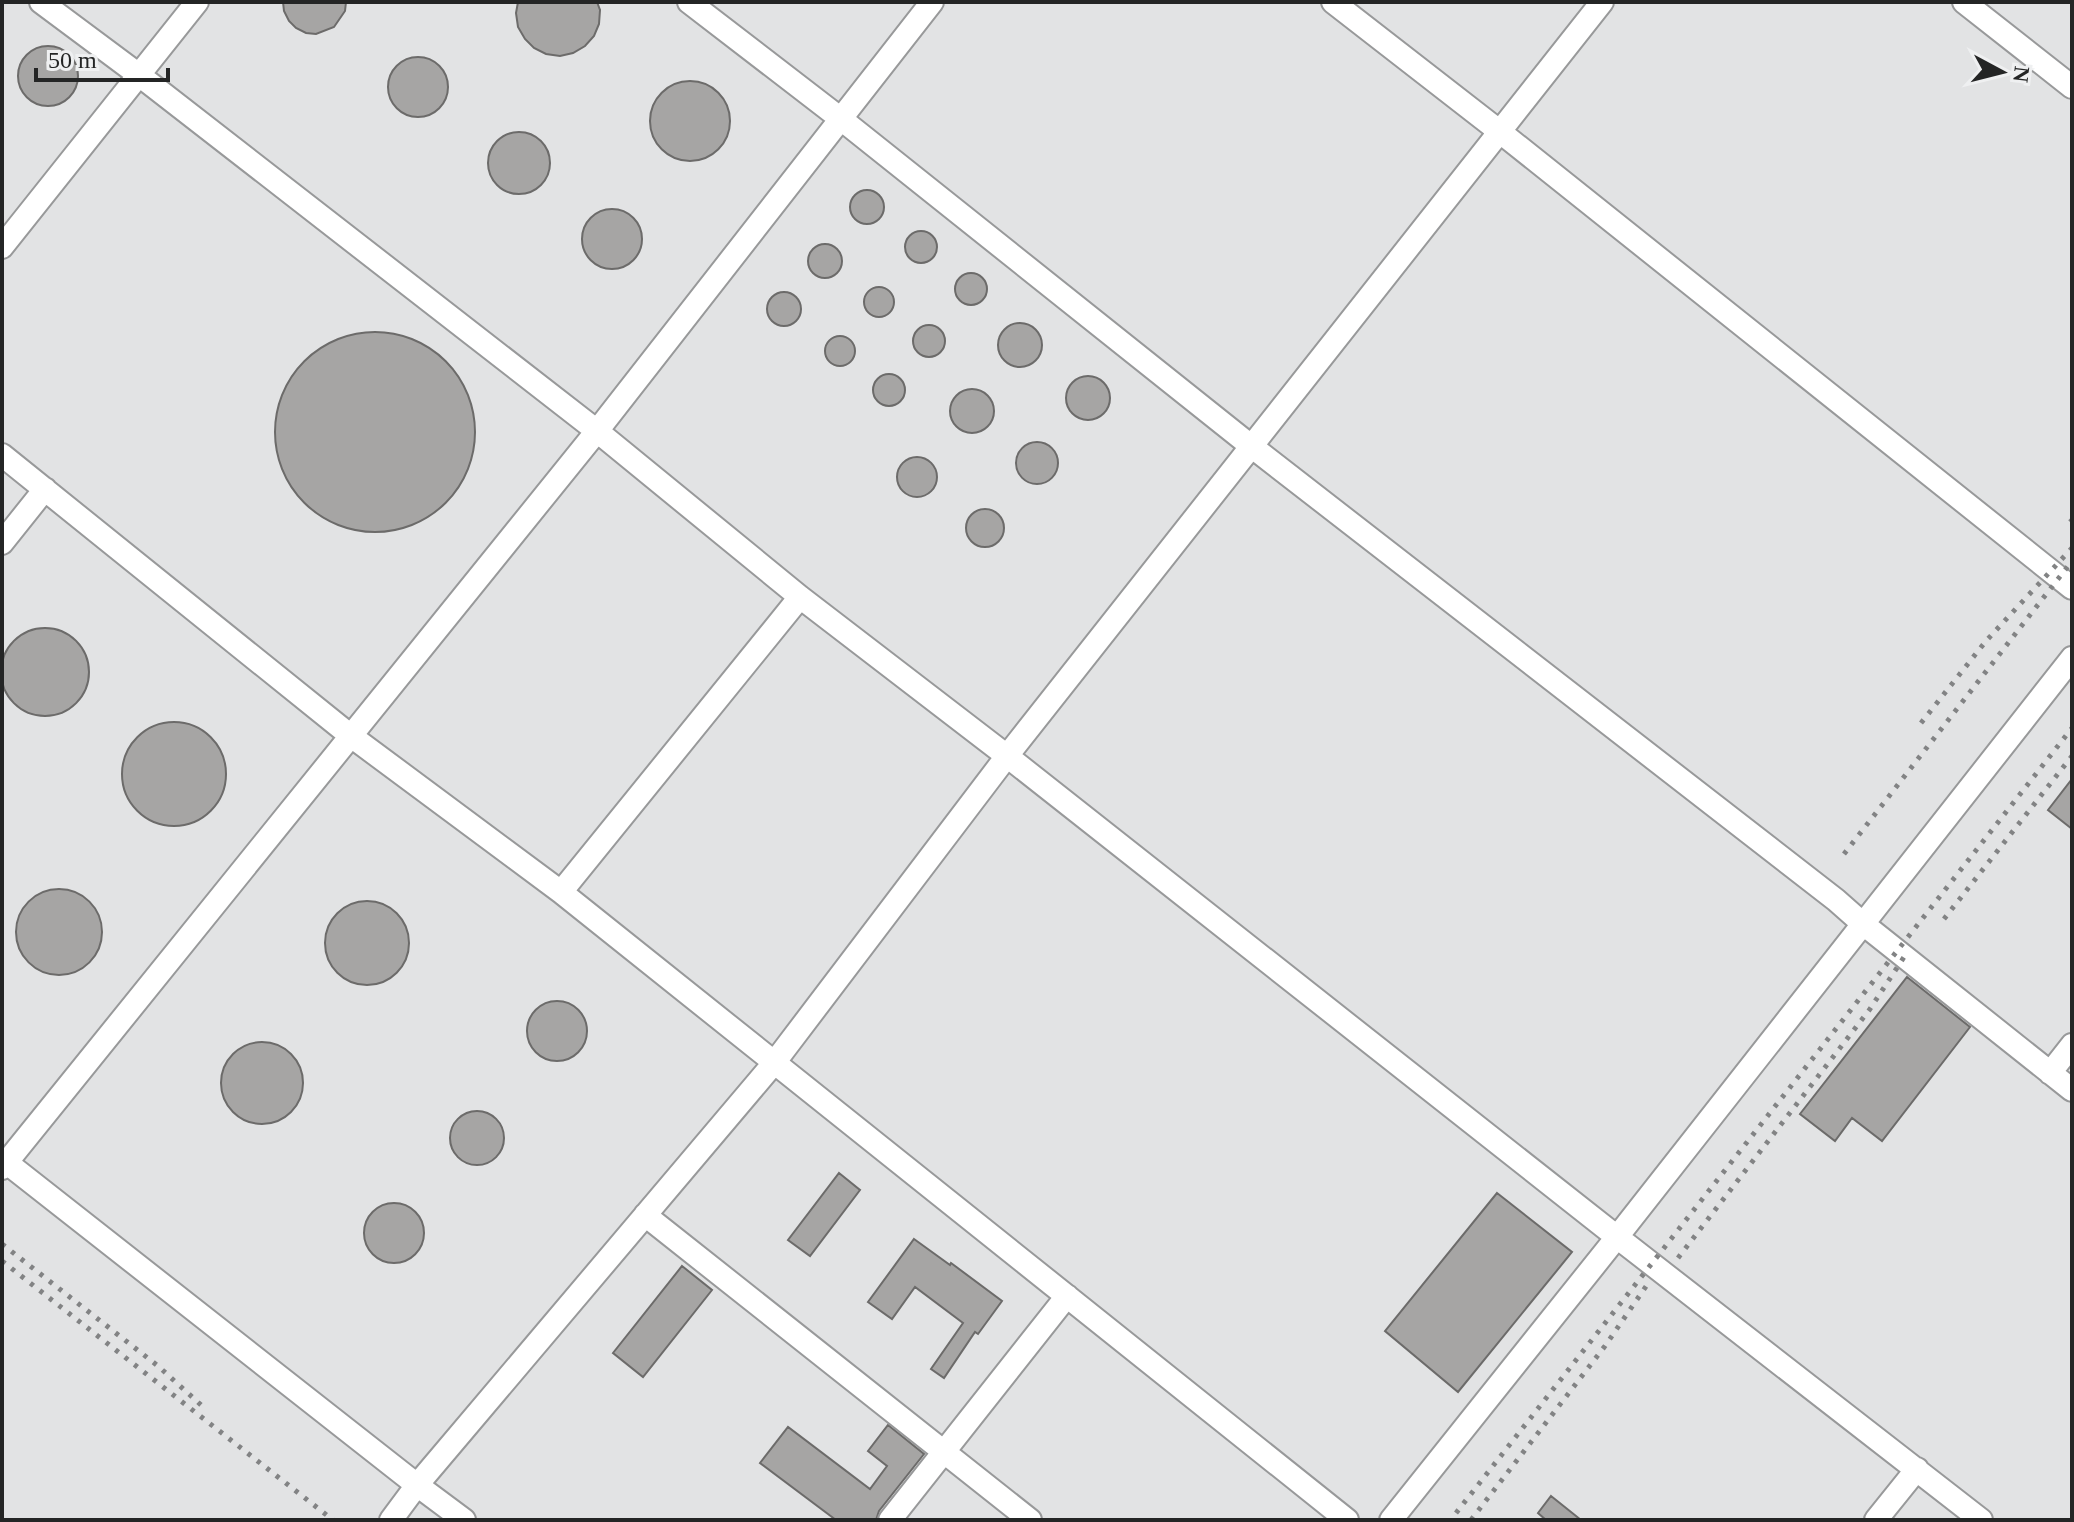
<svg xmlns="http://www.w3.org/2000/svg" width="2074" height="1522" font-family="'Times New Roman',serif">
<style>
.building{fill:#a6a5a4;stroke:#6c6b6a;stroke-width:2}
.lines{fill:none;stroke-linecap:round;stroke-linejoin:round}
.minor-casing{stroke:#98999a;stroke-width:26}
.minor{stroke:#fff;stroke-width:22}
.rail{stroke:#828384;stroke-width:5;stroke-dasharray:4 8;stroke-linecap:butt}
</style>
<rect width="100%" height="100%" fill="#e2e3e4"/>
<!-- building -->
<path class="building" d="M283,2H346L345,11L334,27L316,34L306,33L296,28L289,21L284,11Z
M518,2H597L600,10L599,24L594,36L585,46L573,53L560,56L546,54L534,48L525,39L518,27L516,13Z
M18 76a30 30 0 1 1 60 0a30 30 0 1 1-60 0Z
M388 87a30 30 0 1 1 60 0a30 30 0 1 1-60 0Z
M650 121a40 40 0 1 1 80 0a40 40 0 1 1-80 0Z
M488 163a31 31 0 1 1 62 0a31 31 0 1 1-62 0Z
M850 207a17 17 0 1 1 34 0a17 17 0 1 1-34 0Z
M582 239a30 30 0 1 1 60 0a30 30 0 1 1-60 0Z
M905 247a16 16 0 1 1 32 0a16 16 0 1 1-32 0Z
M808 261a17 17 0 1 1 34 0a17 17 0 1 1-34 0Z
M955 289a16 16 0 1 1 32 0a16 16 0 1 1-32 0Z
M864 302a15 15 0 1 1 30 0a15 15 0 1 1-30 0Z
M767 309a17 17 0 1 1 34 0a17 17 0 1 1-34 0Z
M998 345a22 22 0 1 1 44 0a22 22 0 1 1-44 0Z
M913 341a16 16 0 1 1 32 0a16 16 0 1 1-32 0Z
M275 432a100 100 0 1 1 200 0a100 100 0 1 1-200 0Z
M825 351a15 15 0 1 1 30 0a15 15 0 1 1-30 0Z
M873 390a16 16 0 1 1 32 0a16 16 0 1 1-32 0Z
M1066 398a22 22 0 1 1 44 0a22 22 0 1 1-44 0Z
M950 411a22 22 0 1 1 44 0a22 22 0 1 1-44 0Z
M1016 463a21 21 0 1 1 42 0a21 21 0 1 1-42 0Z
M897 477a20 20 0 1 1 40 0a20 20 0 1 1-40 0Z
M966 528a19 19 0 1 1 38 0a19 19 0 1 1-38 0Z
M1 672a44 44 0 1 1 88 0a44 44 0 1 1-88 0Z
M122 774a52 52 0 1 1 104 0a52 52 0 1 1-104 0Z
M2072,779V829L2048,810Z
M16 932a43 43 0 1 1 86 0a43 43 0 1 1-86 0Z
M325 943a42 42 0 1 1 84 0a42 42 0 1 1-84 0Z
M1907,977L1970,1027L1882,1141L1852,1118L1835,1141L1800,1114Z
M527 1031a30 30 0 1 1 60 0a30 30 0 1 1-60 0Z
M221 1083a41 41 0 1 1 82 0a41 41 0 1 1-82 0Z
M450 1138a27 27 0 1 1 54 0a27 27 0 1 1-54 0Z
M839,1173L860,1190L810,1256L788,1240Z
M1497,1193L1572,1252L1458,1392L1385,1331Z
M364 1233a30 30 0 1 1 60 0a30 30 0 1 1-60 0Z
M914,1239L950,1265L951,1263L1002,1301L978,1334L975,1332L944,1378L931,1369L963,1323L915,1287L892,1319L868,1302Z
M682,1266L712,1290L643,1377L613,1353Z
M888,1425L924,1454L879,1511L876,1520H836L760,1463L788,1427L870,1489L887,1466L868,1451Z
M1551,1496L1581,1520H1546L1538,1513Z"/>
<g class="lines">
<defs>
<path id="minor" d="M41,2L139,75L597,431L800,597L1007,756L1617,1237L1981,1520
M689,2L841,119L1251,446L1836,900L1862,923L2072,1090
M1333,2L1499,131L2072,588
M1964,2L2072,87
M2,247L197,2
M2,455L351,736L561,892L1347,1520
M2,543L45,489
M561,892L800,597
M2050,1073L2072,1045
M2,1159L417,1485L464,1520
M2,1168L597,431L932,2
M645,1215L1030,1520
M391,1520L417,1485L774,1063L1007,756L1602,2
M890,1520L1067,1296
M1391,1520L1617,1237L2072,658
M1876,1520L1917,1469"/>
</defs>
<!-- minor casing -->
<use href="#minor" class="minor-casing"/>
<!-- minor -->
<use href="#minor" class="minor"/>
<!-- rail -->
<path class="rail" d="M2070,522L2072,520
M1921,723L1986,641L2072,548
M1844,854L2072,561
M1944,919L2072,756
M2,1244L158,1366L201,1405
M1678,1258L1870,1009L1906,954
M2,1261L333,1520
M1456,1513L2072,728
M1471,1520L1605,1346L1649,1282"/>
</g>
<!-- border -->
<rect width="2074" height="1522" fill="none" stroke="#242525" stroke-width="8"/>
<!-- north arrow -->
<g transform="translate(2002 72) rotate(97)" stroke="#eff0f1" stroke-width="6" paint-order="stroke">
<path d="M0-6L14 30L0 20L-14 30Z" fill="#242525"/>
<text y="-12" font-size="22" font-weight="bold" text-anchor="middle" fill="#242525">N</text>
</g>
<!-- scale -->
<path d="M36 68v12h132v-12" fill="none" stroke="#242525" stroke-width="4"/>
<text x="48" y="68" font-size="24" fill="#242525" stroke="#eff0f1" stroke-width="6" paint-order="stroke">50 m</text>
</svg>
